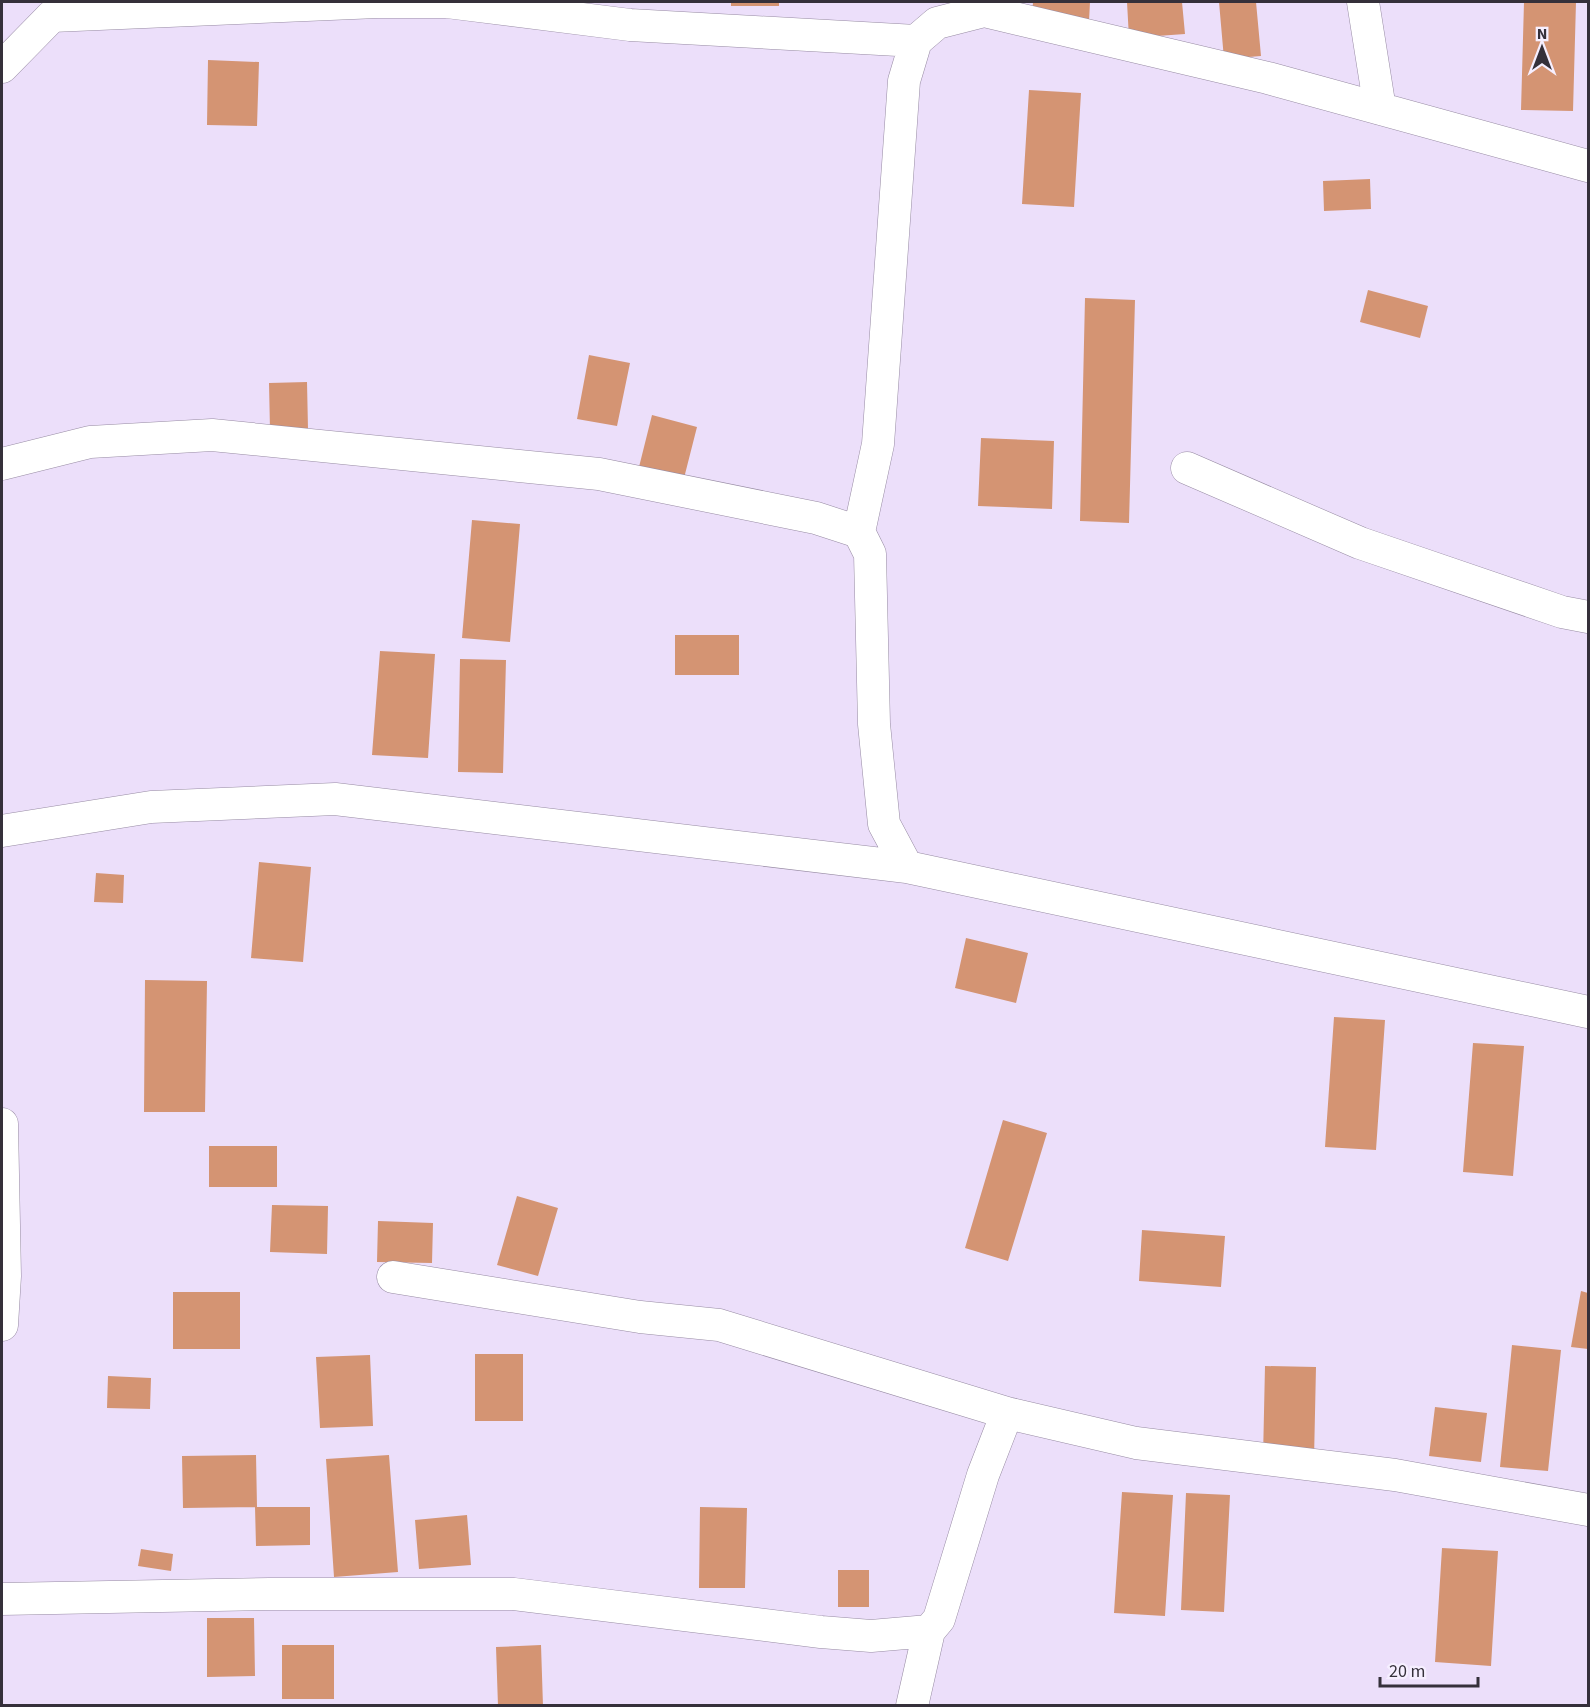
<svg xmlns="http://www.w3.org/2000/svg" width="1590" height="1707" font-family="'Source Sans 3',sans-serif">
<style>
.building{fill:#d49473}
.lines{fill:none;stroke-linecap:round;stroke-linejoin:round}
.minor-casing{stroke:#978ba3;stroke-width:33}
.minor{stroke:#fff;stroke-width:32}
</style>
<rect width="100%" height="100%" fill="#ecdffa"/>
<!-- building -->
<path class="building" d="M731,2H779V6H731Z
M1033,2H1090L1089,21L1032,18Z
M1127,2H1182L1185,34L1129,38Z
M1219,2H1256L1261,56L1224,59Z
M1524,2H1576L1573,111L1521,110Z
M208,60L259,62L257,126L207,125Z
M1029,90L1081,93L1074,207L1022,204Z
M1370,179L1371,209L1324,211L1323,181Z
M1368,290L1428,306L1420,338L1360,322Z
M1085,298L1135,300L1129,523L1080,521Z
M589,355L630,363L617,426L577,419Z
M307,382L308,429L270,430L269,383Z
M652,415L697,427L683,482L638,471Z
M981,438L1054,441L1052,509L978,506Z
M472,520L520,524L510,642L462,638Z
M675,635H739V675H675Z
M380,651L435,654L428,758L372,755Z
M460,659L506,660L503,773L458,772Z
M259,862L311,867L303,962L251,958Z
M96,873L124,875L123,903L94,902Z
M966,938L1028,953L1016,1003L955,988Z
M145,980L207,981L205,1112H144Z
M1334,1017L1385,1020L1376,1150L1325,1147Z
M1473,1043L1524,1046L1513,1176L1463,1172Z
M1003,1120L1047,1133L1008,1261L965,1248Z
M209,1146H277V1187H209Z
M517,1196L558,1208L538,1276L497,1265Z
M272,1205L328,1206L327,1254L270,1252Z
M378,1221L433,1223L432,1263L377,1262Z
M1142,1230L1225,1236L1221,1287L1139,1281Z
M1581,1291L1588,1293V1349L1571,1347Z
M173,1292H240V1349H173Z
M1512,1345L1561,1350L1548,1471L1500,1467Z
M475,1354H523V1421H475Z
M370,1355L373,1426L320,1428L316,1357Z
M1265,1366L1316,1367L1314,1459L1263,1458Z
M108,1376L151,1378L150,1409L107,1408Z
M1435,1407L1487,1413L1481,1462L1429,1456Z
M256,1455L257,1507L183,1508L182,1456Z
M389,1455L398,1572L334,1577L326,1459Z
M1122,1492L1173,1495L1165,1616L1114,1613Z
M1186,1493L1230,1495L1224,1612L1181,1610Z
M255,1507H310V1545L256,1546Z
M700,1507L747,1508L745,1588H699Z
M467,1515L471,1565L419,1569L415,1520Z
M1442,1548L1498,1551L1491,1666L1435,1662Z
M141,1549L173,1554L171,1571L138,1566Z
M838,1570H869V1607H838Z
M207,1618H254L255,1676L207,1677Z
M282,1645H334V1699H282Z
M541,1645L543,1706H498L496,1647Z"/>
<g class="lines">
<defs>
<path id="minor" d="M1363,2L1380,109
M2,67L52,16L377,2H447L630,25L916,41
M2,464L90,442L212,435L599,474L816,518L859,532
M1187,468L1360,543L1562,612L1588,617
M2,831L151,807L335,799L907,867L1588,1012
M907,867L884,824L874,724L870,554L859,532L878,444L904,81L916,41L937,23L984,11L1268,78L1588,166
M2,1124L5,1276L2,1325
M393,1277L640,1317L719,1325L1007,1413L1136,1443L1395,1475L1588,1510
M2,1599L270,1594H514L821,1632L871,1636L929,1631
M912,1706L929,1631L939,1619L983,1475L1007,1413"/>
</defs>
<!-- minor casing -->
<use href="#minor" class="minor-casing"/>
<!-- minor -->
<use href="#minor" class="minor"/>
</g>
<!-- border -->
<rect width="1590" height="1707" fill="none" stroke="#35303a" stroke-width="6"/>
<!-- north arrow -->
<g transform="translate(1542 48)" stroke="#f6efff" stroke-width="4.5" paint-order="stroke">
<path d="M0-4.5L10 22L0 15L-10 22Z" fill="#35303a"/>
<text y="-9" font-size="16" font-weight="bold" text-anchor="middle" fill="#35303a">N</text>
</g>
<!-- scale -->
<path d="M1380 1677v9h98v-9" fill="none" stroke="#35303a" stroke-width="3"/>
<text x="1389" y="1677" font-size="18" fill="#35303a" stroke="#f6efff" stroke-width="4.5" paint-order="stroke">20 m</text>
</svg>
